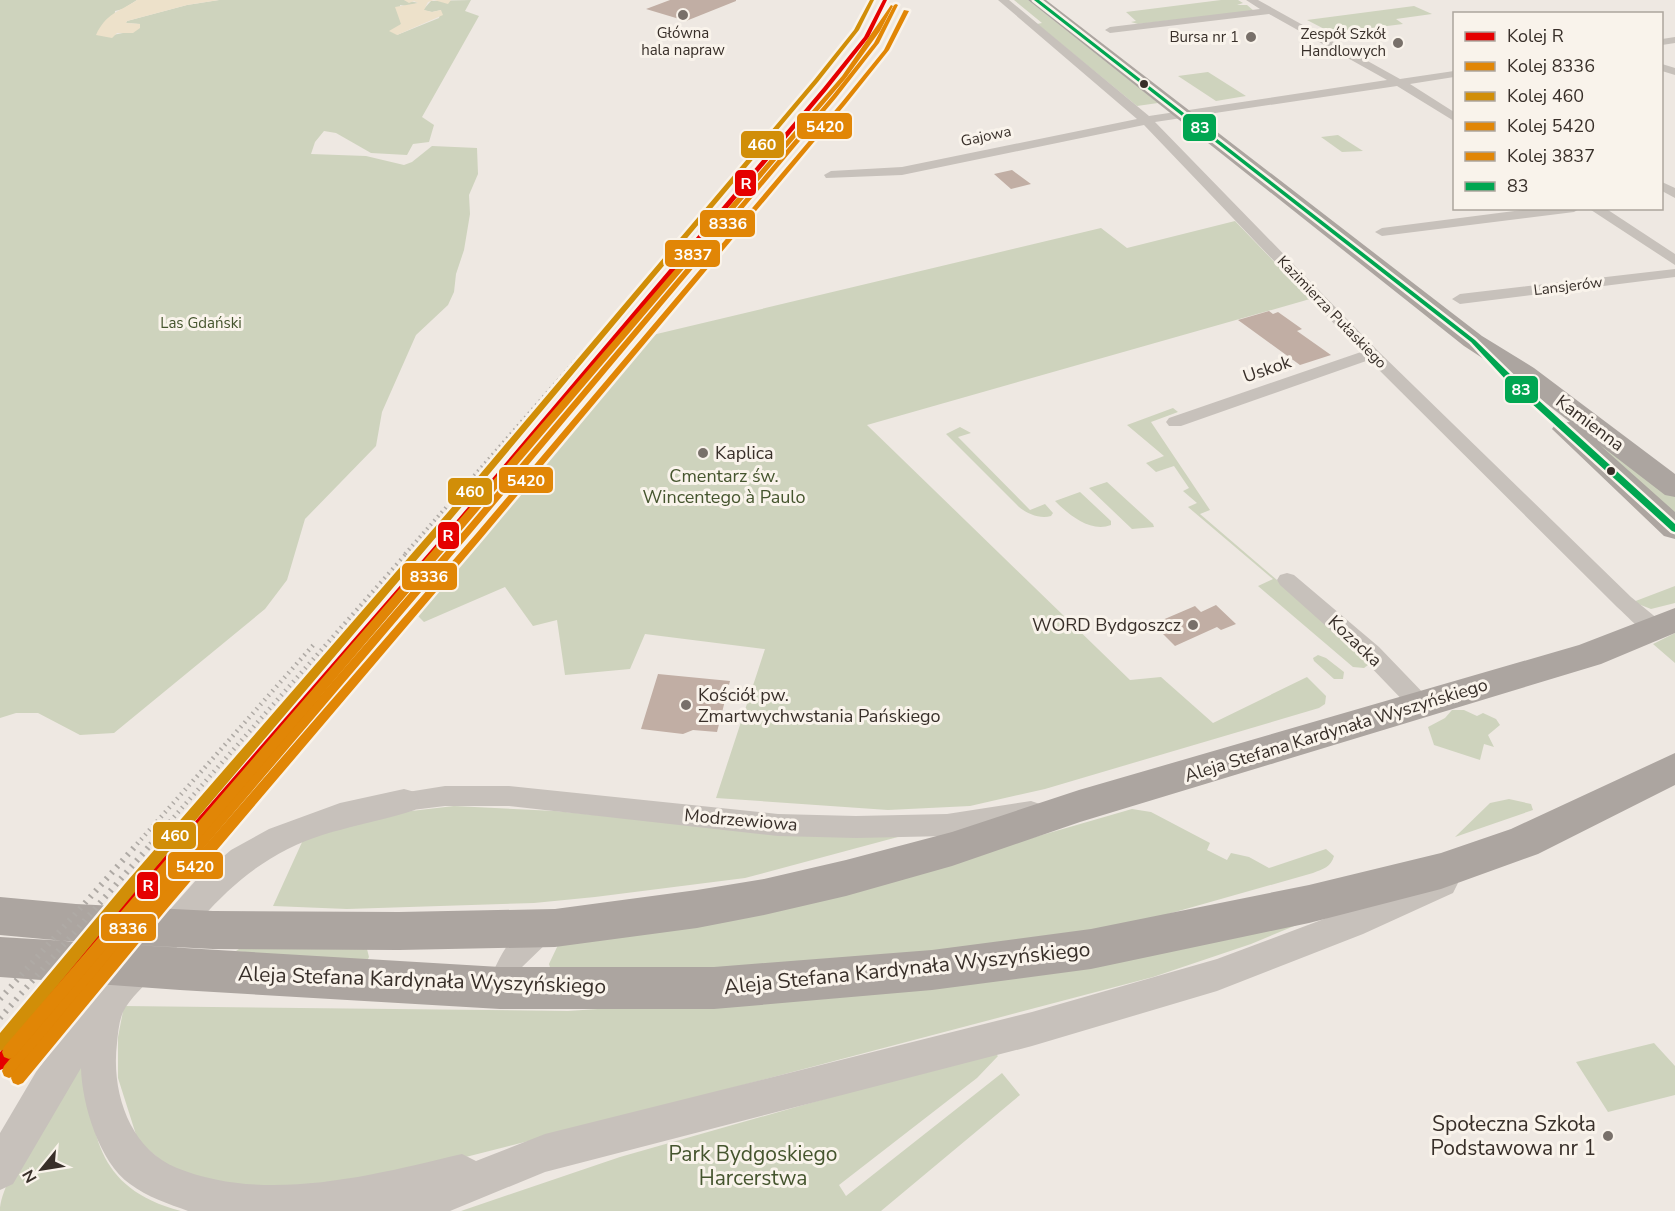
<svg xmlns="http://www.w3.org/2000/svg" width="1675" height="1211" font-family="'Nunito Sans',sans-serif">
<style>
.green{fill:#ced3bd}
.sand{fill:#ede1ca}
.building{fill:#c1aea4}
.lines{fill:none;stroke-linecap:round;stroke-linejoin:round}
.minor{fill:#c7c1bb;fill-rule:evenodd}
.tertiary{fill:#c7c1bb;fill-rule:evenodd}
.primary{fill:#aca5a0;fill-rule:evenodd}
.rail-far4{stroke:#afaaa5;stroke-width:2;stroke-dasharray:1 2;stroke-linecap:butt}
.rail-far3{stroke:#afaaa5;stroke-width:3;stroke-dasharray:1 3;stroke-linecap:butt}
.rail-far2{stroke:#afaaa5;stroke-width:4;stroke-dasharray:1.5 4;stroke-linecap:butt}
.rail-far1{stroke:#afaaa5;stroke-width:4.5;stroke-dasharray:1.5 4.5;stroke-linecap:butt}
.rail{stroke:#afaaa5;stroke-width:6;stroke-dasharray:2 6;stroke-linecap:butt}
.bus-1-casing{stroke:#f9f3eb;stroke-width:5}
.bus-1{fill:#00a651;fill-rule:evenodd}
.rail-1-casing{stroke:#f9f3eb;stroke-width:5}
.rail-2-casing{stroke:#f9f3eb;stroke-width:5}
.rail-3-casing{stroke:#f9f3eb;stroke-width:5}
.rail-4-casing{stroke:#f9f3eb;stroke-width:5}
.rail-5-casing{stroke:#f9f3eb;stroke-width:5}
.rail-1{fill:#e50000;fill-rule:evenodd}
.rail-2{fill:#e18606;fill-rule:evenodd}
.rail-3{fill:#d18e08;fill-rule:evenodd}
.rail-4{fill:#e18606;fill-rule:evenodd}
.rail-5{fill:#e18606;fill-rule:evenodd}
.poi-dot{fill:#78706a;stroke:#f9f3eb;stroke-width:2}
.bus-dot{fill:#382f29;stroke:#f9f3eb;stroke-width:2}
.labels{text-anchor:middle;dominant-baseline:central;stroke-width:6;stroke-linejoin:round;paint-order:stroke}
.far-poi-label{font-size:15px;fill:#382f29;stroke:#f9f3eb;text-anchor:end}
.far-street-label{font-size:15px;fill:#382f29;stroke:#f9f3eb}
.far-park-label{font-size:15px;fill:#45552e;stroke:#f9f3eb}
.street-label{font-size:18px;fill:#382f29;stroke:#f9f3eb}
.poi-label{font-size:18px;fill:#382f29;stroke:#f9f3eb;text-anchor:start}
.park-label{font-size:18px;fill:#45552e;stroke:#f9f3eb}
.near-street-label{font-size:21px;fill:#382f29;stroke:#f9f3eb}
.near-poi-label{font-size:21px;fill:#382f29;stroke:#f9f3eb;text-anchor:end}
.near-park-label{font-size:21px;fill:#45552e;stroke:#f9f3eb}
.line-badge{stroke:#f9f3eb;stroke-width:2}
.badge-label{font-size:16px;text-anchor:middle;font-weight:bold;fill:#fff}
</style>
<rect width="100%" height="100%" fill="#eee8e2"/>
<!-- green -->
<path class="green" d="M0,0H137L123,9L115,11L113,35L123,33L140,24L126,23L127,21L187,5L219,0H404L419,3L406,6L400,5L401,24L397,35L439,18L441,10L432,12L423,10L431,1L471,0L465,11L479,16L422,117L434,125L429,142L413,144L407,155L371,153L336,133L324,131L315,142L311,154L366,156L404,165L412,162L432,146L477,148L478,174L469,195L470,214L464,250L456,274L454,292L448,305L416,335L382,412L376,446L305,519L287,580L265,609L114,733L80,735L38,713H16L0,718Z
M1014,0H1028L1158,103L1137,106L1037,24L1042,23Z
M1221,0H1238L1243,3L1237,5H1247L1254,11L1138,24L1131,22L1136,21L1126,12Z
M1414,6L1432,14L1396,19L1403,24L1332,33L1307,20Z
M1208,72L1246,96L1216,101L1178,76Z
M1338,135L1363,151L1342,152L1321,137Z
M1235,221L1310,299L867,425L1130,680L1161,677L1213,723L1307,677L1326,696L1325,704L1319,708L1045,789L970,806L888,810L716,798L765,649L645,634L630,669L565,675L557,620L533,626L505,587L424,622L415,613L568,425L644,337L1101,228L1127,248Z
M1173,408L1178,412L1151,422L1210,510L1200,514L1367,657L1368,665L1364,668L1353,667L1258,586L1273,579L1188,507L1197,503L1183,491L1189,488L1174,466L1156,472L1146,463L1164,456L1127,425Z
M1562,413L1675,495V516Z
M960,427L971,433L958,437L1030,510L1045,504L1053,513L1051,516C1040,519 1027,514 1019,507L946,434Z
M1107,482L1153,524L1154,527L1132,529L1089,488Z
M1080,492L1111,521V525C1090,533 1068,514 1055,501Z
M1675,586V603L1651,609L1633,602Z
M1675,633V663L1653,644Z
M1318,655L1326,658L1344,672L1343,679H1334L1314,661L1313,658Z
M1452,710H1464L1477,716L1483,713L1496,719L1500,725L1488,735L1494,747L1484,744L1480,760L1434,745L1428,727L1445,718Z
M1509,799L1531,804L1533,810L1455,837L1490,803Z
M454,806L555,811L698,825L909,834L745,878L595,897L534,903L347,909L273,906L303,840L377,815Z
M1132,809L1151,812L1210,843L1207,850L1227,860L1231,853L1249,857L1269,868L1326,849L1334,856C1331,867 1323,869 1313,873L1094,935L773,969L552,974L549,964L558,945L969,856Z
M1340,907L1251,944L1153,977L576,1129L340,1189H228L176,1173L138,1141L118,1078V1037L124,1006L568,1011L864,991Z
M283,947L367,949L369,957L365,965L236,951L239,949Z
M1654,1043L1675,1066V1095L1608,1112L1576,1062Z
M993,1051L998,1056L977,1078L839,1185L846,1196L1002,1073L1020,1095L881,1211H461L620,1157Z
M86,1054C91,1131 94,1188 181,1211H0C0,1177 65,1087 86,1054Z"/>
<!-- sand -->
<path class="sand" d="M137,0H219L187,5L127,21L126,23L140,24V28L133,33H117L112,38L96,35C106,13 119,12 137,0Z
M404,0H451L448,4L434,0L428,2L424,10L432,12L441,10L443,15L397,35L389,31L401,24L395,7L418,3L414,1L409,3Z"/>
<!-- building -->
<path class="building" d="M670,0H736V1L686,21L646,9Z
M1012,170L1031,184L1011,189L994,174Z
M1269,311L1273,314L1278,312L1302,329L1297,331L1331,355L1300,365L1238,320Z
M1216,605L1236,624L1221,630L1217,627L1175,646L1153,624L1195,606L1201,612Z
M658,674L730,681L717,732L693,730L683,734L641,729Z"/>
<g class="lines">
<!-- minor -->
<path class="minor" d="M998,0H1009L1149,116L1387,80L1269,14L1110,33L1105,30L1110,27L1260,9L1246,0H1258L1400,79L1454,71V77L1410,84L1454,112V121L1397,86L1155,122L1378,351L1631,597L1664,624L1667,629L1664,634C1646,640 1630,618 1617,607L1369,360L1181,426H1169L1166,422L1169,418L1361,352L1144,125L902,175L826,178L824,175L831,171L902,167L1137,119Z
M1675,37V43L1662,45V39Z
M1662,64L1675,68V75L1662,71Z
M1662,182L1675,188V198L1662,191Z
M1537,208H1581L1574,212L1382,236L1375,232L1382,228Z
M1588,208H1605L1675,254V265Z
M1675,269V277L1460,304L1452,299L1460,294Z
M1287,573L1294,575L1379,647L1429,699L1432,705L1429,711L1421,714L1413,711L1363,659L1280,585L1277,580L1280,575Z
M445,786H509L778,814L856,816L947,814L1031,801L1040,804L1043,811L1040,818L1031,821L947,836L856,838L778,836L509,806H445L404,811L395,808L392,801L395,794Z
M542,917L552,920L555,929L552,938L522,967L510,997L500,1001L490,997L486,988C498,960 511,928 542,917Z"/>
<!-- tertiary -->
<path class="tertiary" d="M404,789L415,792L419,801L415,810C363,827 318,829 270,859C222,888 190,932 155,974C145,985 130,998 123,1012C119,1021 118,1033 117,1043C111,1091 129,1149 177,1168C266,1204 373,1175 462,1154L476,1161L545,1134L1032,1012L1217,959L1340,913L1442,869L1453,873L1458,883L1453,893L1363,934L1217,991L1032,1046L545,1172L450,1211H188C169,1204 147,1197 130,1184C99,1162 82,1104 81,1068L13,1184L0,1190V1133L36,1072L88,1002L197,879L231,850L269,829L340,803Z"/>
<!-- primary -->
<path class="primary" d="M1028,0H1046L1482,336L1534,368L1675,474V497L1665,495L1600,445L1675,512V539L1664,536L1552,429L1556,423L1570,422L1516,380L1464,346Z
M1675,608V633L1601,664L1080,822L952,866L846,896L764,915L697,928L555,947L399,950L213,949L76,942L0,935V897L76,904L213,911L399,912L555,909L697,890L764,879L846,860L952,832L1079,790L1579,645Z
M1675,753V785L1538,854L1441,889L1309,923L1091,969L932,990L714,1009H500L180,990L0,977V937L500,967H714L932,950L1091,929L1309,885L1441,853L1511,829Z"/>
<!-- rail-far4 -->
<path class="rail-far4" d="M763,144C803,97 842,54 872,0"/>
<!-- rail-far3 -->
<path class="rail-far3" d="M606,325L764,142"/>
<!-- rail-far2 -->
<path class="rail-far2" d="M405,554L608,324"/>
<!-- rail-far1 -->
<path class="rail-far1" d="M137,844L316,642
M150,844L407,553"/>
<!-- rail -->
<path class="rail" d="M0,999L138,843
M0,1018L152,843"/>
<defs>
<path id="bus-1" d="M1034,0H1039L1475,340L1513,377L1675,524V532L1672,531L1507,381L1471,342Z"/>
</defs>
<!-- bus-1 casing -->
<use href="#bus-1" class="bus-1-casing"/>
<!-- bus-1 -->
<use href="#bus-1" class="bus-1"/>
<defs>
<path id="rail-1" d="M883,0H887L869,37L827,90L463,524L148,895L5,1068L0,1070V1052L138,887L457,520L823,88L864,37Z"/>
<path id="rail-2" d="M896,4L898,5L879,43L836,98L472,532L157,903L14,1076L9,1078L4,1076L2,1071L4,1066L147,895L466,528L832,96L874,43L894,5Z"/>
<path id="rail-3" d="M870,0H874L859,30L818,82L454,516L139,887L5,1049L0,1051V1033L129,879L448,512L814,80L854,30Z"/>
<path id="rail-4" d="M904,10L909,11L889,50L845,105L481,539L166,910L23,1083L18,1085L13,1083L11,1078L13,1073L156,902L475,535L841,103L884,50Z"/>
<path id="rail-5" d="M891,5L893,6L880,31L846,78L14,1057L9,1059L4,1057L2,1052L4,1047L842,76Z"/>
</defs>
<!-- rail-1 casing -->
<use href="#rail-1" class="rail-1-casing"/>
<!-- rail-2 casing -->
<use href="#rail-2" class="rail-2-casing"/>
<!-- rail-3 casing -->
<use href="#rail-3" class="rail-3-casing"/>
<!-- rail-4 casing -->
<use href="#rail-4" class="rail-4-casing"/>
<!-- rail-5 casing -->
<use href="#rail-5" class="rail-5-casing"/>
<!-- rail-1 -->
<use href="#rail-1" class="rail-1"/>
<!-- rail-2 -->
<use href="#rail-2" class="rail-2"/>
<!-- rail-3 -->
<use href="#rail-3" class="rail-3"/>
<!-- rail-4 -->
<use href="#rail-4" class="rail-4"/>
<!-- rail-5 -->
<use href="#rail-5" class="rail-5"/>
</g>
<!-- markers -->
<g class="poi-dot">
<circle cx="683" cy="15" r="6"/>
<circle cx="1251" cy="37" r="6"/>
<circle cx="1398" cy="43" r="6"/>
<circle cx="703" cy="453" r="6"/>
<circle cx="1193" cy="625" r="6"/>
<circle cx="686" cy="705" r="6"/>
<circle cx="1608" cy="1136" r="6"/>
</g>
<g class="bus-dot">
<circle cx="1144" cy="84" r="5"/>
<circle cx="1611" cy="471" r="5"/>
</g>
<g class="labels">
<!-- far-poi labels -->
<g class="far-poi-label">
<text x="683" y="33" text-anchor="middle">Główna<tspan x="683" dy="17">hala napraw</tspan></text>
<text x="1386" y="34">Zespół Szkół<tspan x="1386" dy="17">Handlowych</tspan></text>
<text x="1239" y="37">Bursa nr 1</text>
</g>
<!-- far-street labels -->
<g class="far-street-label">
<text transform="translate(986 136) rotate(-12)">Gajowa</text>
<text transform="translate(1568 286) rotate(-7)">Lansjerów</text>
<text transform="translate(1332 312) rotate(46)">Kazimierza Pułaskiego</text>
</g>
<!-- far-park labels -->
<g class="far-park-label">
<text x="201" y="323">Las Gdański</text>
</g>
<!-- street labels -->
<g class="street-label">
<text transform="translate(1267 369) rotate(-19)">Uskok</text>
<text transform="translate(1590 423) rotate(37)">Kamienna</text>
<text transform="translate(1355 641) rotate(43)">Kozacka</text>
<text transform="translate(1336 730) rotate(-17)">Aleja Stefana Kardynała Wyszyńskiego</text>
<text transform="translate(741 820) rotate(5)">Modrzewiowa</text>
</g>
<!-- poi labels -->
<g class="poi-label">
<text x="715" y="453">Kaplica</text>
<text x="1181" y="625" text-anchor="end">WORD Bydgoszcz</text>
<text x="698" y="695">Kościół pw.<tspan x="698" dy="21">Zmartwychwstania Pańskiego</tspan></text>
</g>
<!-- park labels -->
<g class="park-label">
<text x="724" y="476">Cmentarz św.<tspan x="724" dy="21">Wincentego à Paulo</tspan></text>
</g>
<!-- near-street labels -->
<g class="near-street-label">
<text transform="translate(907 968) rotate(-6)">Aleja Stefana Kardynała Wyszyńskiego</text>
<text transform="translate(422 980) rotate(2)">Aleja Stefana Kardynała Wyszyńskiego</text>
</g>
<!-- near-poi labels -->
<g class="near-poi-label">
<text x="1596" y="1124">Społeczna Szkoła<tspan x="1596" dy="24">Podstawowa nr 1</tspan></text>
</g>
<!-- near-park labels -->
<g class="near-park-label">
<text x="753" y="1154">Park Bydgoskiego<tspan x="753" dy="24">Harcerstwa</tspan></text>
</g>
</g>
<g class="line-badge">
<rect x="796" y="112" width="57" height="28" rx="6" fill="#e18606"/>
<rect x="1182" y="113" width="35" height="29" rx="6" fill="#00a651"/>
<rect x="740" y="130" width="45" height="29" rx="6" fill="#d18e08"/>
<rect x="734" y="169" width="23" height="28" rx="6" fill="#e50000"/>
<rect x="699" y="209" width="57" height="29" rx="6" fill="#e18606"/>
<rect x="664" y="239" width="57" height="29" rx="6" fill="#e18606"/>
<rect x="1504" y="375" width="35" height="29" rx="6" fill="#00a651"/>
<rect x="498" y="466" width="56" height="28" rx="6" fill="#e18606"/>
<rect x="447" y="477" width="46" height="29" rx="6" fill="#d18e08"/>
<rect x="437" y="521" width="23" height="29" rx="6" fill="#e50000"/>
<rect x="401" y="562" width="57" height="29" rx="6" fill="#e18606"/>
<rect x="152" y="821" width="45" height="29" rx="6" fill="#d18e08"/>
<rect x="167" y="851" width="57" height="29" rx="6" fill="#e18606"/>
<rect x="136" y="871" width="23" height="29" rx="6" fill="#e50000"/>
<rect x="100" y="913" width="57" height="29" rx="6" fill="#e18606"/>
</g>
<g class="badge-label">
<text x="825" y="132">5420</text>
<text x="1200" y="133">83</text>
<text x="762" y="150">460</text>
<text x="746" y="189">R</text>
<text x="728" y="229">8336</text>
<text x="693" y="260">3837</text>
<text x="1521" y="395">83</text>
<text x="526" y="486">5420</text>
<text x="470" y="497">460</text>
<text x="448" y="541">R</text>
<text x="429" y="582">8336</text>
<text x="175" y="841">460</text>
<text x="195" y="872">5420</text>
<text x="148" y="891">R</text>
<text x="128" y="934">8336</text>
</g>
<!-- legend -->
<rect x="1453" y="12" width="210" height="198" fill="#f9f3eb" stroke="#aca59d" stroke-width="1.5"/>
<rect x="1465" y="32" width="30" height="9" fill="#e50000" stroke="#aca59d" stroke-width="1.5"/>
<text x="1507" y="42" font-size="18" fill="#382f29">Kolej R</text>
<rect x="1465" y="62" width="30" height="9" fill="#e18606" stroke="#aca59d" stroke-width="1.5"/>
<text x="1507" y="72" font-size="18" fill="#382f29">Kolej 8336</text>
<rect x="1465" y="92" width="30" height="9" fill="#d18e08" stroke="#aca59d" stroke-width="1.5"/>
<text x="1507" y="102" font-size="18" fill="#382f29">Kolej 460</text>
<rect x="1465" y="122" width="30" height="9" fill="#e18606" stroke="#aca59d" stroke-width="1.5"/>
<text x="1507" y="132" font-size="18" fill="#382f29">Kolej 5420</text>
<rect x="1465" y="152" width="30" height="9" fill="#e18606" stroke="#aca59d" stroke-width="1.5"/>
<text x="1507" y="162" font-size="18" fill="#382f29">Kolej 3837</text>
<rect x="1465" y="182" width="30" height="9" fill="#00a651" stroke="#aca59d" stroke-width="1.5"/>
<text x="1507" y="192" font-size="18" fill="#382f29">83</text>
<!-- north arrow -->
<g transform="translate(42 1169) rotate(240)" stroke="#f9f3eb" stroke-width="4.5" paint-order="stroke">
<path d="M0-4.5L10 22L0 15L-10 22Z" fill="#382f29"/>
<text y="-9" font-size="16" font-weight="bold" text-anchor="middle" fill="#382f29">N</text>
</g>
</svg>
